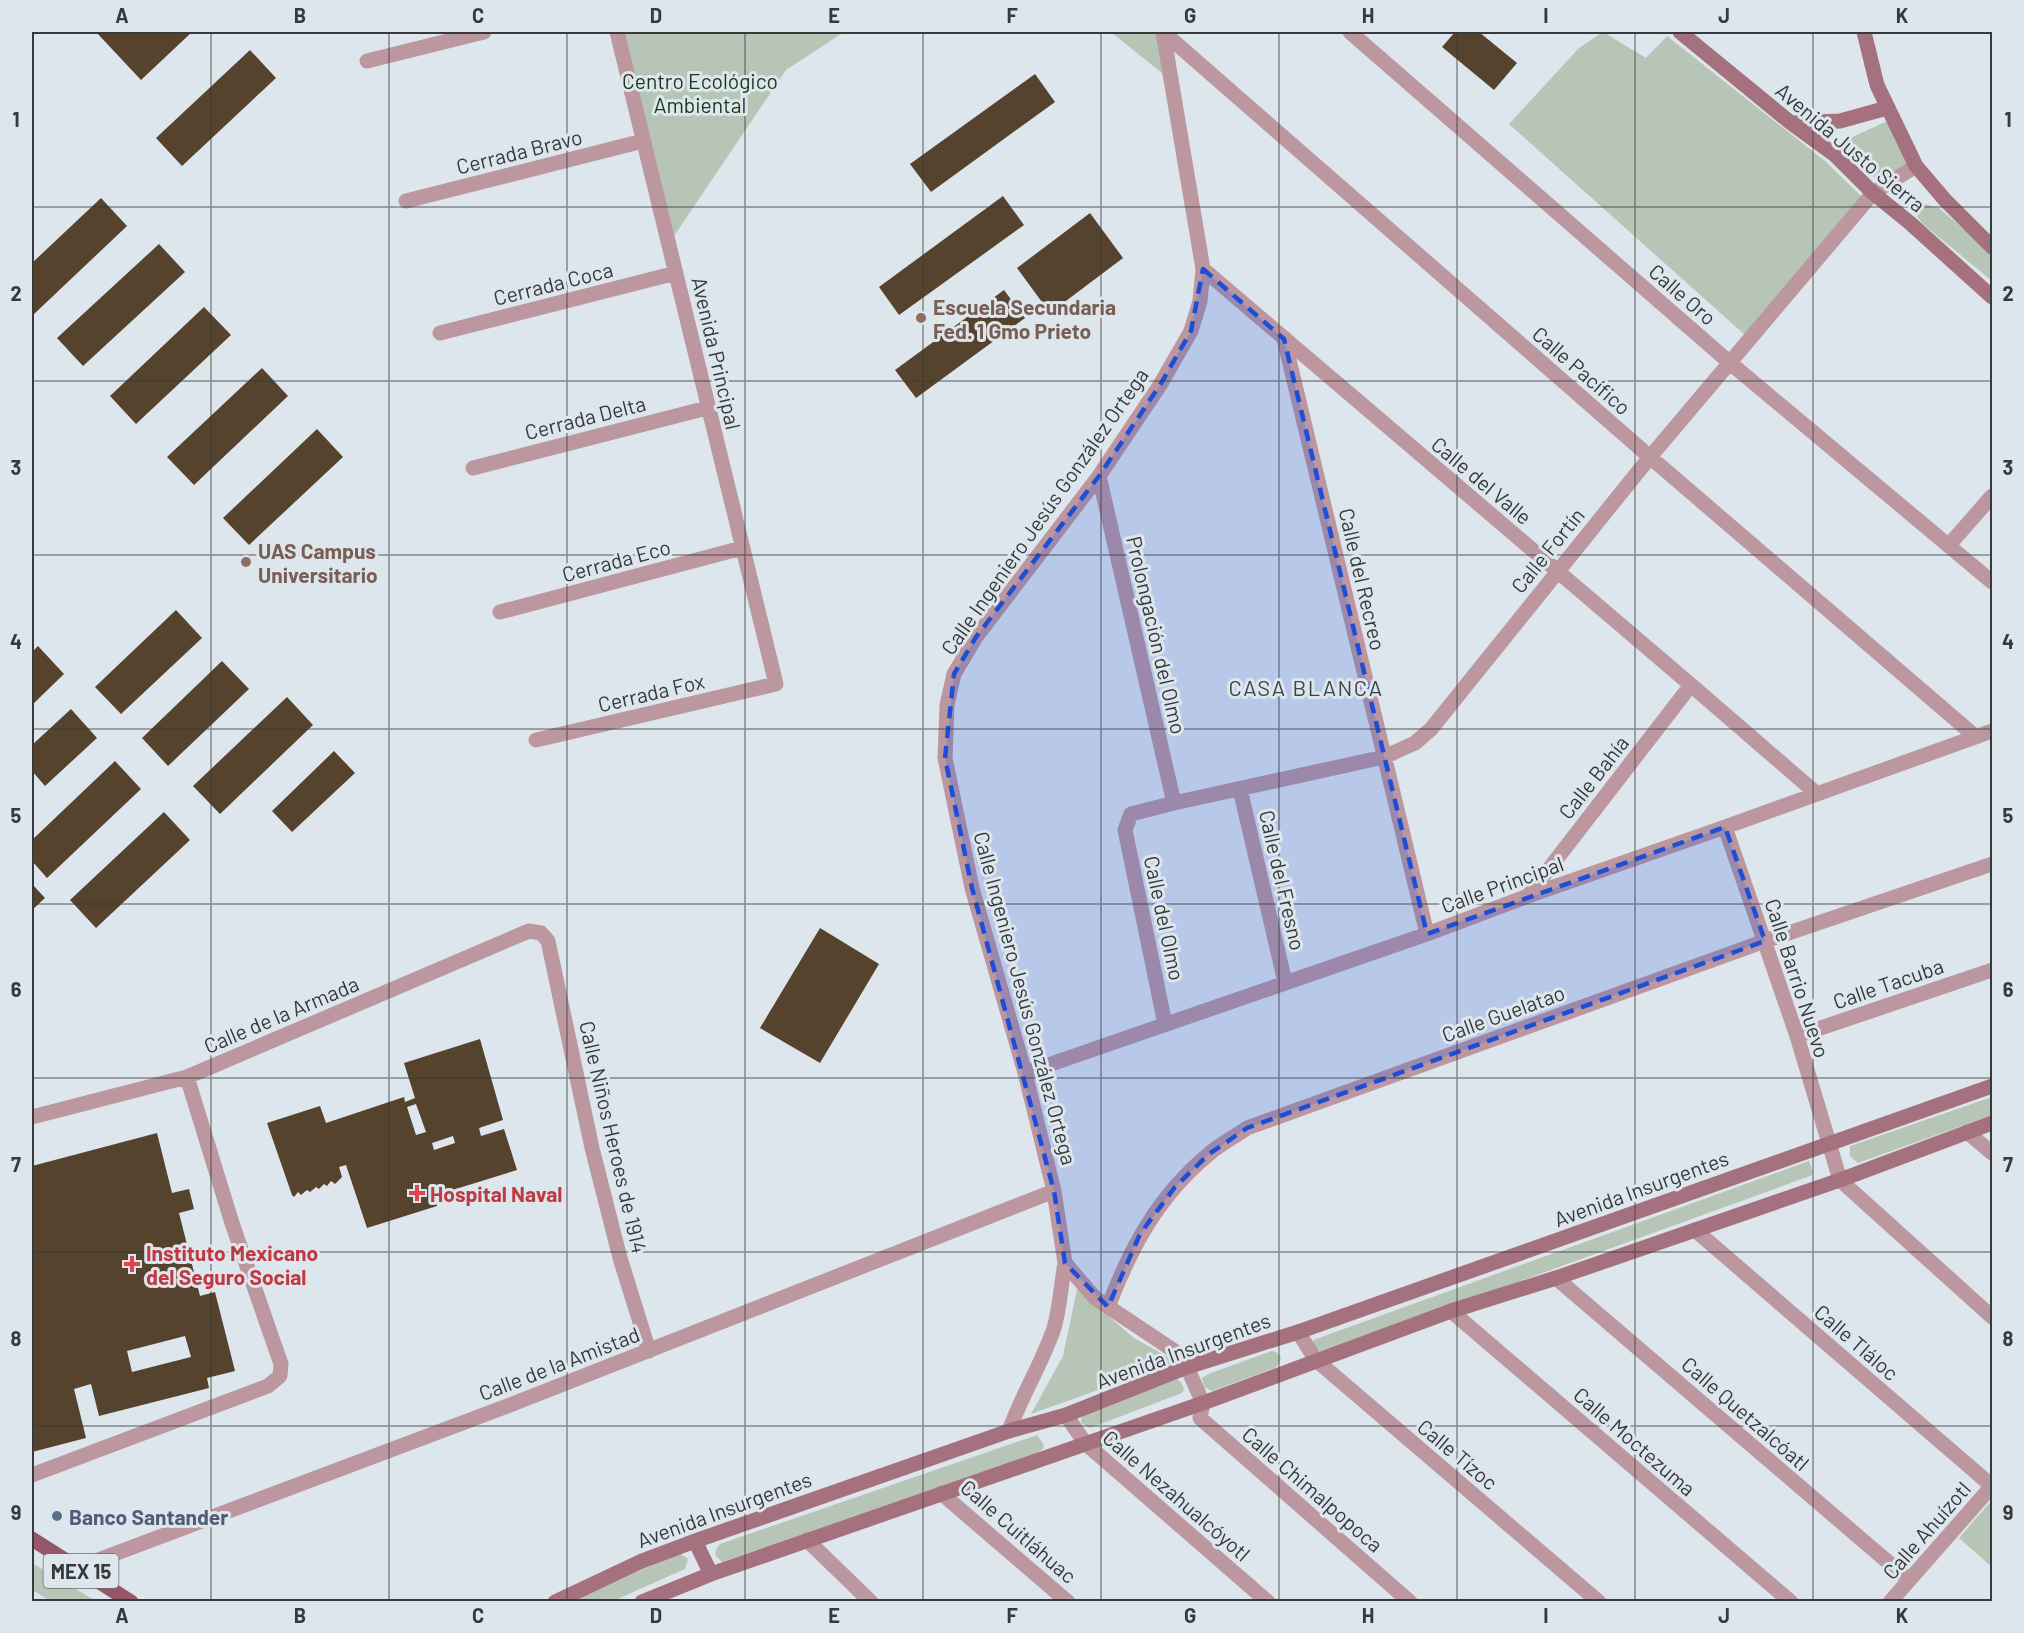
<svg xmlns="http://www.w3.org/2000/svg" width="2024" height="1633" font-family="Barlow,sans-serif">
<style>
.green{fill:#b7c5b6}
.building{fill:#55432e;fill-rule:evenodd}
.lines{fill:none;stroke-linecap:round;stroke-linejoin:round}
.street{stroke:#bc97a0;stroke-width:15}
.secondary{stroke:#a6717f;stroke-width:15}
.primary{stroke:#955667;stroke-width:15}
.marked{fill:#1d4ed8;fill-opacity:0.2;stroke:#1d4ed8;stroke-width:4.5;stroke-dasharray:12 8;stroke-linejoin:round}
.grid{fill:none;stroke:#363a3c;stroke-width:1.5;stroke-opacity:0.55}
.education-dot{fill:#8d6e63;stroke:#dee6ed;stroke-width:2}
.health-dot{fill:#e0444e;stroke:#dee6ed;stroke-width:2}
.service-dot{fill:#5c6f8a;stroke:#dee6ed;stroke-width:2}
.labels{text-anchor:middle;dominant-baseline:central;stroke-width:6;stroke-linejoin:round;paint-order:stroke}
.shield{fill:#dee6ed;stroke:#686e71;stroke-width:1.5}
.shield-label{font-size:20px;font-weight:bold;fill:#363a3c}
.park-label{font-size:21px;fill:#173917;stroke:#dee6ed}
.street-label{font-size:21px;fill:#363a3c;stroke:#dee6ed}
.education-label{font-size:21px;font-weight:bold;fill:#785e54;stroke:#dee6ed;text-anchor:start}
.health-label{font-size:21px;font-weight:bold;fill:#be3a42;stroke:#dee6ed;text-anchor:start}
.service-label{font-size:21px;font-weight:bold;fill:#4e5e75;stroke:#dee6ed;text-anchor:start}
.neighbourhood-label{font-size:22px;letter-spacing:1.5px;fill:#3e454a;stroke:#dee6ed}
.neatline{fill:none;stroke:#363a3c;stroke-width:2}
.grid-label{font-size:20px;text-anchor:middle;font-weight:bold;fill:#363a3c}
</style>
<rect width="100%" height="100%" fill="#dee6ed"/>
<!-- green -->
<path class="green" d="M624,32H844L786,70L674,236Z
M1111,32H1161L1168,78Z
M1603,32L1646,58L1667,36L1825,161L1861,196L1745,335L1509,124L1579,48Z
M1885,122L1901,124L1915,157L1887,187L1837,148L1846,140Z
M1921,203L1939,208L1992,253V281L1923,224L1914,213Z
M1992,1097V1115L1858,1163L1850,1156V1146Z
M1809,1161L1813,1173L1810,1176L1322,1353L1312,1344L1314,1340L1327,1335Z
M1077,1289L1134,1338L1177,1362L1031,1414L1063,1356Z
M1272,1351L1276,1352L1281,1357L1279,1364L1275,1368L1212,1391L1204,1387L1202,1378L1208,1374Z
M1177,1379L1181,1382L1184,1389L1182,1393L1090,1428L1081,1423L1082,1412Z
M1037,1435L1044,1445L1043,1449L1037,1453L722,1562L715,1555L716,1549L720,1544Z
M1992,1500V1567L1959,1538Z
M679,1553L688,1559L685,1569L613,1601L571,1602Z
M32,1563L96,1601H51L32,1590Z"/>
<!-- building -->
<path class="building" d="M96,32H192L141,80Z
M1455,32H1479L1517,63L1494,90L1442,47Z
M250,50L276,78L182,166L156,138Z
M1035,74L1055,102L931,192L910,164Z
M1003,196L1024,225L899,315L879,287Z
M101,198L127,226L33,315L32,313V263Z
M1090,213L1123,258L1050,313L1017,268Z
M159,244L185,272L83,366L57,338Z
M1004,290L1025,318L916,398L895,370Z
M204,307L231,335L136,424L110,396Z
M262,368L288,396L194,485L167,457Z
M317,429L343,457L249,545L223,518Z
M176,610L202,638L121,714L95,687Z
M38,646L64,674L32,705V652Z
M222,661L249,689L168,766L142,738Z
M287,697L313,725L220,814L193,786Z
M71,709L97,738L45,786L32,771V745Z
M334,751L355,773L292,832L272,811Z
M115,761L141,789L47,878L32,861V840Z
M164,812L190,840L96,928L70,900Z
M32,884L45,898L32,910Z
M820,928L879,964L820,1063L760,1028Z
M480,1039L503,1120L479,1128L481,1136L504,1129L517,1170L446,1192L444,1185L431,1189L437,1206L367,1228L346,1165L339,1167L342,1177L335,1184L331,1181L327,1186L324,1184L319,1189L316,1187L310,1192L307,1190L301,1195L298,1192L294,1197L292,1195L267,1123L320,1106L326,1123L404,1097L405,1102L415,1098L404,1063ZM416,1104L426,1132L416,1135L407,1107ZM453,1136L455,1143L434,1150L432,1143Z
M157,1133L172,1193L189,1189L194,1209L179,1213L200,1296L215,1292L235,1371L207,1378L209,1388L99,1416L91,1384L74,1389L86,1438L32,1452V1166ZM185,1336L191,1357L132,1372L127,1351Z"/>
<g class="lines">
<!-- street -->
<path class="street" d="M1163,32L1650,457L1976,737
M1350,32L1729,362L1992,582
M367,61L484,32
M406,201L643,141
M1203,269L1691,685L1816,793
M440,333L676,273
M1284,339L1427,934
M473,468L707,408
M1099,476L1174,803
M1949,545L1992,496
M500,612L742,548
M536,740L776,684L617,32
M1240,789L1285,982
M1725,827L1797,1036L1840,1180L1992,1317
M1528,896L1691,685
M1165,1024L1125,830L1131,814L1174,803L1384,757L1415,743L1431,729L1650,457L1873,193L1916,166
M1797,1036L1992,970
M1025,1073L1427,934L1528,896L1725,827L1992,731
M32,1117L187,1077L529,931L541,933L548,941L592,1148L620,1258L649,1351
M1967,1132L1992,1153
M1695,1230L1992,1486
M1065,1263L1054,1191L1025,1073L972,888L945,758L947,705L954,674L976,637L1099,476L1160,385L1191,331L1200,301L1203,269L1163,32
M1556,1278L1909,1580
M1108,1307C1131,1247 1158,1196 1209,1154C1220,1144 1235,1137 1247,1128L1765,941L1992,864
M1451,1311L1791,1602
M1298,1332L1316,1360L1599,1602
M1066,1415L1085,1443L1268,1602
M1009,1431C1021,1396 1042,1364 1054,1328C1060,1308 1061,1284 1065,1263L1095,1298L1182,1356L1203,1403L1200,1418L1410,1602
M32,1475L268,1386L280,1376L281,1364L232,1223L187,1077
M941,1493L1068,1602
M807,1540L871,1602
M77,1568L510,1405L1054,1191
M1890,1602L1992,1486"/>
<!-- secondary -->
<path class="secondary" d="M1680,32L1791,123L1835,155L1873,193L1910,223L1992,297
M1864,32L1877,85L1916,166L1945,200L1992,247
M1791,123L1840,121L1887,108
M695,1541L711,1574
M555,1602L642,1561L695,1541L1009,1431L1066,1415L1187,1367L1298,1332L1992,1086
M642,1602L711,1574L1203,1403L1451,1311L1556,1278L1840,1180L1992,1123"/>
<!-- primary -->
<path class="primary" d="M32,1539L131,1602"/>
</g>
<!-- marked area -->
<path class="marked" d="M1203,269L1284,339L1427,934L1725,827L1765,941L1247,1128L1209,1154L1175,1187L1140,1234L1108,1307L1065,1263L1054,1191L972,888L945,758L954,674L976,637L1099,476L1160,385L1191,331Z"/>
<!-- grid -->
<path class="grid" d="M211,32V1602M389,32V1602M567,32V1602M745,32V1602M923,32V1602M1101,32V1602M1279,32V1602M1457,32V1602M1635,32V1602M1813,32V1602M32,207H1992M32,381H1992M32,555H1992M32,729H1992M32,904H1992M32,1078H1992M32,1252H1992M32,1426H1992"/>
<!-- markers -->
<g class="education-dot">
<circle cx="921" cy="318" r="6"/>
<circle cx="246" cy="562" r="6"/>
</g>
<g class="health-dot">
<path d="M414 1184h6v6h6v6h-6v6h-6v-6h-6v-6h6z"/>
<path d="M129 1255h6v6h6v6h-6v6h-6v-6h-6v-6h6z"/>
</g>
<circle class="service-dot" cx="57" cy="1516" r="6"/>
<g class="labels">
<!-- shield labels -->
<rect class="shield" x="43.5" y="1554" width="75" height="34" rx="4.5"/>
<g class="shield-label">
<text x="81" y="1571">MEX 15</text>
</g>
<!-- park labels -->
<g class="park-label">
<text x="700" y="80">Centro Ecológico<tspan x="700" dy="24">Ambiental</tspan></text>
</g>
<!-- street labels -->
<g class="street-label">
<text transform="translate(1851 147) rotate(40)">Avenida Justo Sierra</text>
<text transform="translate(519 151) rotate(-14)">Cerrada Bravo</text>
<text transform="translate(553 283) rotate(-14)">Cerrada Coca</text>
<text transform="translate(1683 294) rotate(41)">Calle Oro</text>
<text transform="translate(717 353) rotate(77)">Avenida Principal</text>
<text transform="translate(1582 370) rotate(41)">Calle Pacífico</text>
<text transform="translate(585 417) rotate(-14)">Cerrada Delta</text>
<text transform="translate(1482 480) rotate(40)">Calle del Valle</text>
<text transform="translate(1044 511) rotate(-55)">Calle Ingeniero Jesús González Ortega</text>
<text transform="translate(1547 550) rotate(-51)">Calle Fortín</text>
<text transform="translate(616 560) rotate(-15)">Cerrada Eco</text>
<text transform="translate(1363 579) rotate(77)">Calle del Recreo</text>
<text transform="translate(1157 635) rotate(77)">Prolongación del Olmo</text>
<text transform="translate(651 692) rotate(-13)">Cerrada Fox</text>
<text transform="translate(1593 777) rotate(-52)">Calle Bahía</text>
<text transform="translate(1283 880) rotate(77)">Calle del Fresno</text>
<text transform="translate(1502 884) rotate(-20)">Calle Principal</text>
<text transform="translate(1165 918) rotate(78)">Calle del Olmo</text>
<text transform="translate(1798 978) rotate(72)">Calle Barrio Nuevo</text>
<text transform="translate(1888 983) rotate(-19)">Calle Tacuba</text>
<text transform="translate(1026 998) rotate(75)">Calle Ingeniero Jesús González Ortega</text>
<text transform="translate(1503 1013) rotate(-20)">Calle Guelatao</text>
<text transform="translate(281 1014) rotate(-23)">Calle de la Armada</text>
<text transform="translate(614 1137) rotate(77)">Calle Niños Heroes de 1914</text>
<text transform="translate(1641 1188) rotate(-20)">Avenida Insurgentes</text>
<text transform="translate(1857 1342) rotate(41)">Calle Tláloc</text>
<text transform="translate(1183 1350) rotate(-20)">Avenida Insurgentes</text>
<text transform="translate(559 1363) rotate(-21)">Calle de la Amistad</text>
<text transform="translate(1746 1413) rotate(41)">Calle Quetzalcóatl</text>
<text transform="translate(1635 1441) rotate(41)">Calle Moctezuma</text>
<text transform="translate(1458 1454) rotate(40)">Calle Tízoc</text>
<text transform="translate(1313 1489) rotate(41)">Calle Chimalpopoca</text>
<text transform="translate(1177 1495) rotate(41)">Calle Nezahualcóyotl</text>
<text transform="translate(724 1509) rotate(-20)">Avenida Insurgentes</text>
<text transform="translate(1926 1530) rotate(-49)">Calle Ahuízotl</text>
<text transform="translate(1019 1531) rotate(41)">Calle Cuitláhuac</text>
</g>
<!-- education labels -->
<g class="education-label">
<text x="933" y="306">Escuela Secundaria<tspan x="933" dy="24">Fed. 1 Gmo Prieto</tspan></text>
<text x="258" y="550">UAS Campus<tspan x="258" dy="24">Universitario</tspan></text>
</g>
<!-- health labels -->
<g class="health-label">
<text x="430" y="1193">Hospital Naval</text>
<text x="146" y="1252">Instituto Mexicano<tspan x="146" dy="24">del Seguro Social</tspan></text>
</g>
<!-- service labels -->
<g class="service-label">
<text x="69" y="1516">Banco Santander</text>
</g>
<!-- neighbourhood labels -->
<g class="neighbourhood-label">
<text x="1306" y="687">CASA BLANCA</text>
</g>
</g>
<!-- border -->
<rect width="2024" height="1633" fill="none" stroke="#dee6ed" stroke-width="66"/>
<rect x="33" y="33" width="1958" height="1567" class="neatline"/>
<g class="grid-label">
<text x="122" y="23">A</text>
<text x="300" y="23">B</text>
<text x="478" y="23">C</text>
<text x="656" y="23">D</text>
<text x="834" y="23">E</text>
<text x="1012" y="23">F</text>
<text x="1190" y="23">G</text>
<text x="1368" y="23">H</text>
<text x="1546" y="23">I</text>
<text x="1724" y="23">J</text>
<text x="1902" y="23">K</text>
<text x="16" y="127">1</text>
<text x="2008" y="127">1</text>
<text x="16" y="301">2</text>
<text x="2008" y="301">2</text>
<text x="16" y="475">3</text>
<text x="2008" y="475">3</text>
<text x="16" y="649">4</text>
<text x="2008" y="649">4</text>
<text x="16" y="823">5</text>
<text x="2008" y="823">5</text>
<text x="16" y="997">6</text>
<text x="2008" y="997">6</text>
<text x="16" y="1172">7</text>
<text x="2008" y="1172">7</text>
<text x="16" y="1346">8</text>
<text x="2008" y="1346">8</text>
<text x="16" y="1520">9</text>
<text x="2008" y="1520">9</text>
<text x="122" y="1623">A</text>
<text x="300" y="1623">B</text>
<text x="478" y="1623">C</text>
<text x="656" y="1623">D</text>
<text x="834" y="1623">E</text>
<text x="1012" y="1623">F</text>
<text x="1190" y="1623">G</text>
<text x="1368" y="1623">H</text>
<text x="1546" y="1623">I</text>
<text x="1724" y="1623">J</text>
<text x="1902" y="1623">K</text>
</g>
</svg>
